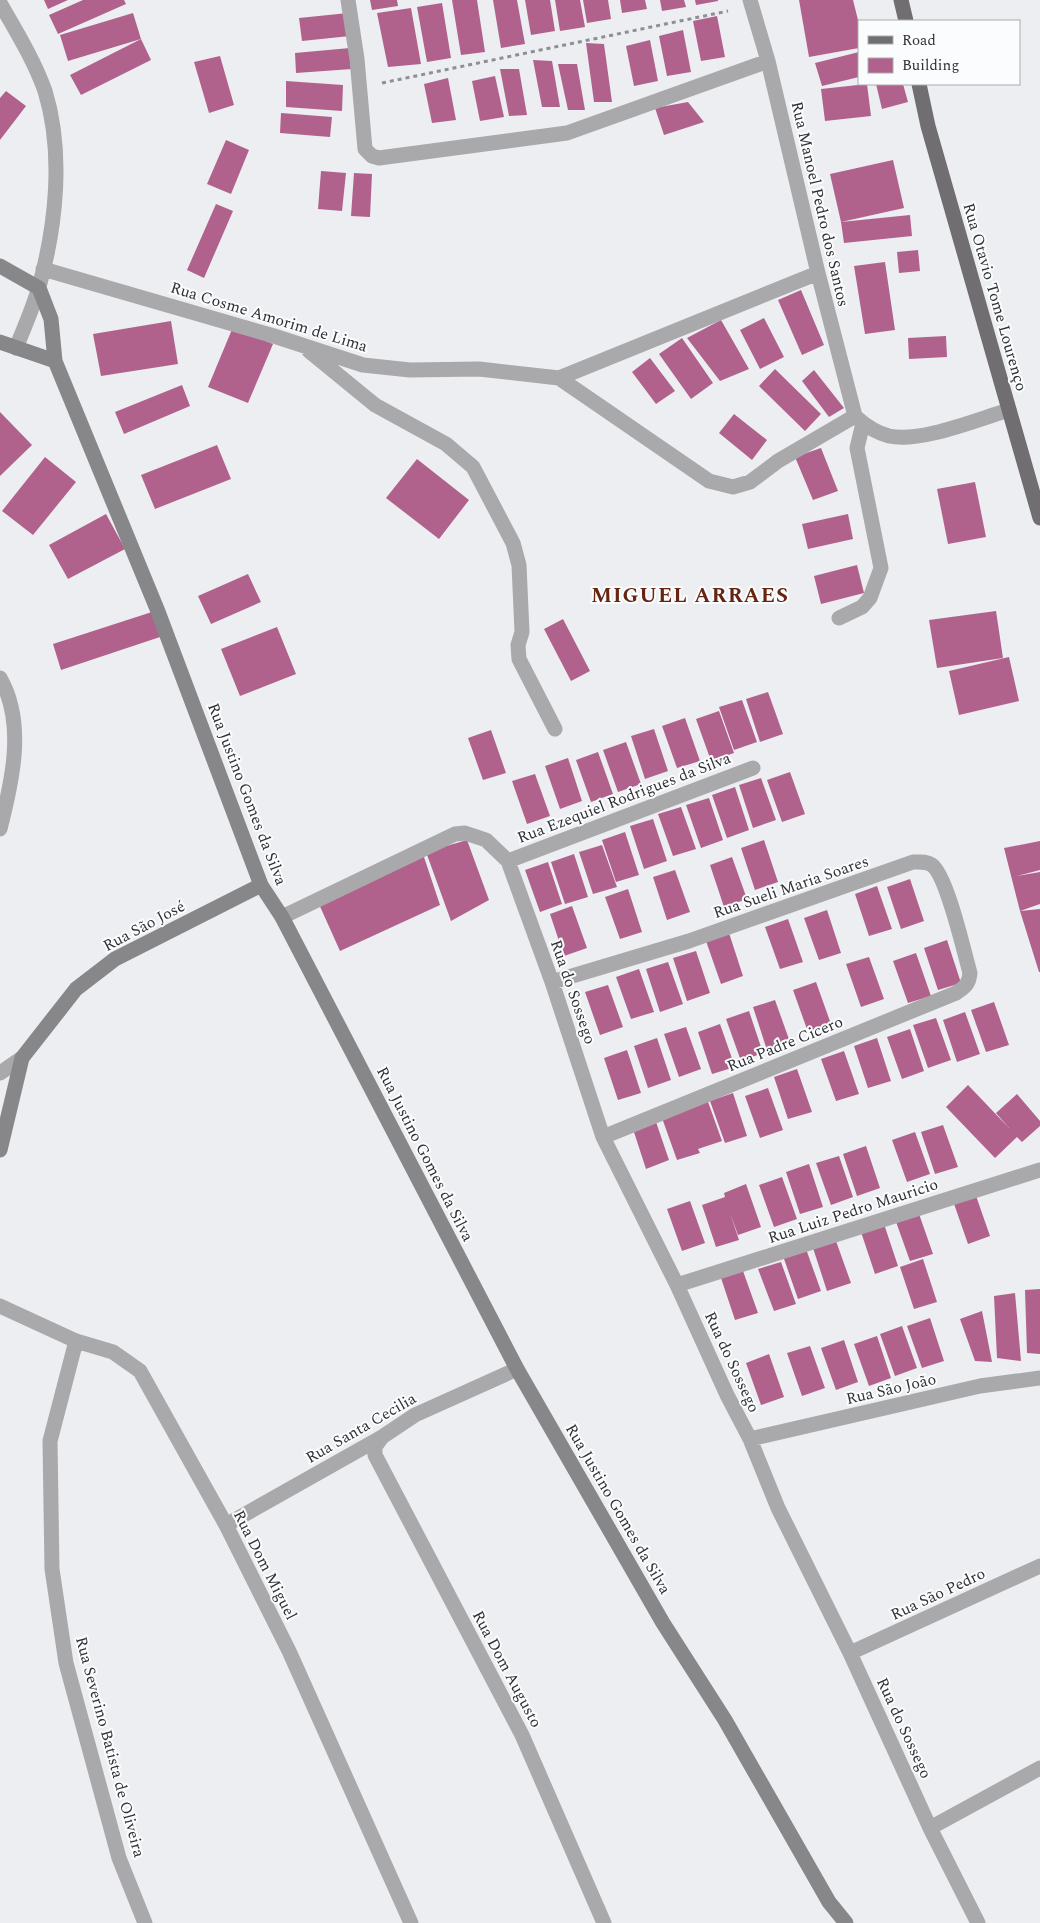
<svg xmlns="http://www.w3.org/2000/svg" width="1040" height="1923" font-family="Spectral,serif">
<style>
.building{fill:#b1628c}
.lines{fill:none;stroke-linecap:round;stroke-linejoin:round}
.path{stroke:#8e8f92;stroke-width:3;stroke-dasharray:4 4;stroke-linecap:butt}
.street{stroke:#a9a8aa;stroke-width:15}
.secondary{stroke:#878689;stroke-width:15}
.primary{stroke:#706e71;stroke-width:15}
.labels{text-anchor:middle;dominant-baseline:central;stroke-width:4;stroke-linejoin:round;paint-order:stroke}
.street-label{font-size:16px;fill:#303132;stroke:#fafcfe}
.district-label{font-size:21px;font-weight:bold;letter-spacing:1px;fill:#672511;stroke:#fafcfe}
</style>
<rect width="100%" height="100%" fill="#eceef2"/>
<!-- building -->
<path class="building" d="M44,0H68L48,9Z
M83,0H124L126,4L58,34L49,15Z
M370,0H397L398,6L372,10Z
M452,0H477L485,52L461,55Z
M493,0H517L525,44L501,48Z
M525,0H550L555,31L531,35Z
M555,0H580L585,27L560,31Z
M583,0H608L611,19L587,23Z
M620,0H645L647,9L622,13Z
M660,0H684L686,7L662,11Z
M695,0H718V1L696,5Z
M799,0H853L859,24V48L809,57Z
M442,3L451,58L427,62L417,7Z
M411,8L421,64L388,67L377,13Z
M133,13L141,39L68,61L60,35Z
M348,13L350,36L302,41L299,18Z
M717,16L725,57L701,61L693,21Z
M683,30L691,72L667,76L659,36Z
M141,39L151,60L81,95L70,75Z
M650,40L658,81L634,86L626,46Z
M586,43L604,44L612,102H594Z
M350,48L352,69L296,73L295,53Z
M859,52V77L822,86L815,63Z
M220,56L234,105L209,113L194,62Z
M533,60L552,61L560,107H542Z
M558,64H577L585,110H568Z
M500,69H519L527,115L509,116Z
M495,76L504,117L480,121L472,81Z
M448,78L456,120L432,123L424,84Z
M286,81L343,85L342,111L286,107Z
M867,84L871,116L825,121L821,89Z
M876,84H903L908,102L882,109Z
M6,91L26,106L0,140V98Z
M688,102L704,122L664,135L655,108Z
M281,113L332,117L330,137L280,133Z
M226,140L249,150L231,194L207,184Z
M893,160L904,208L841,222L830,174Z
M321,171L346,173L342,211L318,209Z
M354,173L372,174L370,217L351,216Z
M216,204L233,211L204,278L187,270Z
M910,215L912,236L844,243L841,222Z
M918,250L920,271L899,273L897,252Z
M885,262L895,330L865,334L854,266Z
M801,290L824,345L802,355L778,300Z
M764,318L784,357L760,369L740,330Z
M721,320L749,369L720,381L687,338Z
M171,321L178,364L101,376L93,334Z
M233,327L273,344L248,403L208,387Z
M946,336L947,357L909,359L908,338Z
M682,338L713,383L691,399L659,354Z
M650,358L675,391L656,404L632,372Z
M775,369L821,414L805,431L759,386Z
M814,370L844,408L829,417L802,381Z
M182,385L190,406L124,434L115,412Z
M0,412L32,445L0,476Z
M734,414L767,440L752,460L719,433Z
M217,445L231,479L155,509L141,475Z
M821,448L838,491L813,500L795,457Z
M45,457L76,482L33,535L2,511Z
M417,459L469,500L439,539L386,498Z
M975,482L986,537L948,544L937,489Z
M106,514L125,549L68,579L49,545Z
M848,514L853,539L808,549L802,524Z
M857,565L864,593L821,604L814,576Z
M248,574L261,602L211,624L198,596Z
M155,611L163,636L61,670L53,644Z
M996,611L1003,658L937,668L929,620Z
M563,619L590,671L571,681L544,629Z
M277,627L296,674L240,696L221,649Z
M1009,657L1019,701L959,715L949,671Z
M768,692L783,734L760,742L746,699Z
M742,700L757,742L734,750L719,707Z
M719,711L734,753L711,761L696,719Z
M685,718L700,761L677,768L662,726Z
M654,729L668,771L645,779L631,736Z
M491,730L506,773L483,780L468,738Z
M626,742L641,784L618,792L603,750Z
M598,752L613,794L591,802L576,760Z
M568,758L582,801L560,809L545,766Z
M790,772L805,814L782,822L767,780Z
M535,774L550,816L527,824L512,781Z
M761,778L776,820L753,828L739,785Z
M735,787L749,830L727,838L712,795Z
M709,798L723,840L701,848L686,805Z
M681,807L696,849L673,856L658,814Z
M653,819L667,861L644,869L630,826Z
M625,832L639,875L616,882L602,840Z
M467,840L489,900L451,921L426,852Z
M764,840L778,882L755,890L741,848Z
M1040,841V870L1017,876L1040,872V904L1020,911L1004,848Z
M602,845L617,887L593,894L579,852Z
M423,854L440,905L340,951L318,902Z
M574,854L588,897L565,904L551,862Z
M732,857L747,899L724,907L710,865Z
M548,862L562,904L540,912L525,870Z
M675,870L690,912L667,920L653,877Z
M910,879L924,921L901,929L887,887Z
M877,886L892,929L869,936L855,894Z
M628,889L642,932L620,939L605,897Z
M572,906L587,948L564,956L550,914Z
M1040,909V972H1039L1020,911Z
M827,910L841,953L819,960L804,918Z
M788,919L803,962L780,969L765,927Z
M729,933L743,976L721,984L706,941Z
M947,940L961,983L938,990L924,948Z
M696,951L710,993L687,1001L673,958Z
M916,953L931,996L908,1003L893,961Z
M869,957L884,999L861,1007L846,964Z
M668,962L683,1004L660,1012L646,969Z
M639,969L654,1012L631,1019L616,977Z
M816,982L831,1024L808,1032L793,990Z
M608,985L623,1027L600,1035L585,992Z
M775,1000L790,1042L767,1050L753,1007Z
M994,1002L1009,1045L986,1052L971,1010Z
M749,1011L763,1053L741,1061L726,1019Z
M965,1012L980,1054L957,1062L943,1020Z
M936,1018L951,1060L928,1068L913,1025Z
M720,1024L735,1067L712,1074L698,1032Z
M686,1027L701,1069L679,1077L664,1034Z
M910,1029L924,1071L902,1079L887,1037Z
M657,1038L671,1080L648,1088L634,1046Z
M877,1038L891,1081L868,1088L854,1046Z
M627,1050L641,1093L618,1100L604,1058Z
M844,1051L859,1094L836,1101L821,1059Z
M797,1069L812,1112L788,1119L774,1077Z
M968,1085L1009,1128L996,1113L1017,1094L1040,1121V1126L1022,1142L1017,1137L995,1158L946,1107Z
M768,1088L783,1130L760,1138L745,1096Z
M733,1093L747,1136L725,1143L710,1101Z
M707,1099L722,1141L698,1149L700,1153L677,1160L662,1118Z
M655,1119L669,1160L646,1169L632,1126Z
M943,1125L958,1167L935,1174L921,1132Z
M915,1132L930,1174L907,1182L892,1140Z
M866,1146L880,1188L857,1196L843,1154Z
M839,1156L853,1197L831,1205L816,1163Z
M809,1164L823,1207L800,1214L786,1172Z
M782,1177L797,1219L774,1227L759,1185Z
M746,1184L761,1227L738,1235L730,1213L739,1240L716,1247L702,1205L725,1197L724,1193Z
M975,1193L990,1236L968,1244L953,1201Z
M690,1201L705,1243L682,1251L667,1209Z
M918,1211L933,1254L910,1261L895,1219Z
M884,1224L898,1266L875,1274L861,1232Z
M836,1241L851,1283L827,1291L813,1248Z
M806,1249L821,1291L798,1299L783,1256Z
M923,1259L937,1302L914,1309L900,1267Z
M781,1262L796,1304L774,1311L758,1269Z
M743,1271L758,1313L735,1320L721,1278Z
M1040,1289V1354L1027,1353L1025,1290Z
M1015,1293L1021,1361L997,1358L994,1296Z
M982,1311L992,1362L975,1361L960,1319Z
M930,1318L944,1361L922,1368L907,1326Z
M902,1326L917,1368L895,1376L880,1334Z
M877,1336L891,1378L869,1386L854,1344Z
M844,1340L858,1382L836,1390L821,1348Z
M810,1346L825,1388L802,1396L787,1353Z
M769,1354L784,1397L761,1405L746,1363Z"/>
<g class="lines">
<!-- path -->
<path class="path" d="M382,83L728,11"/>
<!-- street -->
<path class="street" d="M348,0L357,59L365,149L372,156L379,158L567,133L768,61
M750,0L768,61L818,273L855,416
M0,3C16,31 34,60 45,91C64,153 56,226 39,287C33,308 24,328 16,348
M43,269L274,336L363,365L410,370L479,369L559,378L709,481L733,487L750,482L778,461L855,416
M309,351L375,405L446,444L473,467L513,543L519,565L522,632L518,645L519,659L555,729
M559,378L818,273
M856,417C866,426 877,433 889,436C921,443 978,419 1009,410
M839,618L862,607L870,598L881,568L857,448L863,423
M0,678C26,723 12,782 0,829
M508,861L753,768
M282,917L455,834L465,833L486,840L508,861L552,982L603,1137L677,1285L727,1395L750,1439L778,1508L850,1653L930,1828L978,1923
M552,982L689,941L913,862C920,862 926,861 932,865C947,876 964,952 970,973C969,984 965,987 956,993L603,1137
M0,1073L22,1058
M677,1285L1040,1170
M0,1306L76,1341L113,1352L140,1371L226,1525L289,1651L411,1923
M76,1341L50,1441L52,1569L66,1663L119,1858L145,1923
M382,1437L375,1447V1455L522,1735L604,1923
M750,1439L980,1386L1040,1378
M226,1525L382,1437L415,1415L517,1369
M850,1653L1040,1566
M930,1828L1040,1768"/>
<!-- secondary -->
<path class="secondary" d="M0,266L39,288L51,319L55,361L157,609L261,885L282,917L517,1369L663,1623L725,1720L829,1902L846,1923
M0,342L55,361
M0,1150L22,1058L76,989L115,959L261,885"/>
<!-- primary -->
<path class="primary" d="M901,0L906,21
M919,84L928,126L1040,518"/>
</g>
<g class="labels">
<!-- street labels -->
<g class="street-label">
<text transform="translate(820 204) rotate(77)">Rua Manoel Pedro dos Santos</text>
<text transform="translate(995 297) rotate(74)">Rua Otavio Tome Lourenço</text>
<text transform="translate(269 317) rotate(17)">Rua Cosme Amorim de Lima</text>
<text transform="translate(247 794) rotate(69)">Rua Justino Gomes da Silva</text>
<text transform="translate(624 798) rotate(-21)">Rua Ezequiel Rodrigues da Silva</text>
<text transform="translate(791 887) rotate(-19)">Rua Sueli Maria Soares</text>
<text transform="translate(144 926) rotate(-28)">Rua São José</text>
<text transform="translate(573 992) rotate(71)">Rua do Sossego</text>
<text transform="translate(785 1044) rotate(-22)">Rua Padre Cicero</text>
<text transform="translate(425 1154) rotate(63)">Rua Justino Gomes da Silva</text>
<text transform="translate(853 1211) rotate(-18)">Rua Luiz Pedro Mauricio</text>
<text transform="translate(732 1362) rotate(65)">Rua do Sossego</text>
<text transform="translate(891 1389) rotate(-13)">Rua São João</text>
<text transform="translate(361 1428) rotate(-30)">Rua Santa Cecilia</text>
<text transform="translate(618 1509) rotate(60)">Rua Justino Gomes da Silva</text>
<text transform="translate(265 1565) rotate(63)">Rua Dom Miguel</text>
<text transform="translate(938 1594) rotate(-25)">Rua São Pedro</text>
<text transform="translate(507 1669) rotate(62)">Rua Dom Augusto</text>
<text transform="translate(904 1728) rotate(65)">Rua do Sossego</text>
<text transform="translate(110 1747) rotate(75)">Rua Severino Batista de Oliveira</text>
</g>
<!-- district labels -->
<g class="district-label">
<text x="690" y="596">MIGUEL ARRAES</text>
</g>
</g>
<!-- legend -->
<rect x="858" y="20" width="162" height="65" fill="#fafcfe" stroke="#a9abac"/>
<rect x="868" y="36" width="25" height="8" fill="#706e71" stroke="#a9abac"/>
<text x="902" y="45" font-size="15" fill="#303132">Road</text>
<rect x="868" y="58" width="25" height="15" fill="#b1628c" stroke="#a9abac"/>
<text x="902" y="70" font-size="15" fill="#303132">Building</text>
</svg>
